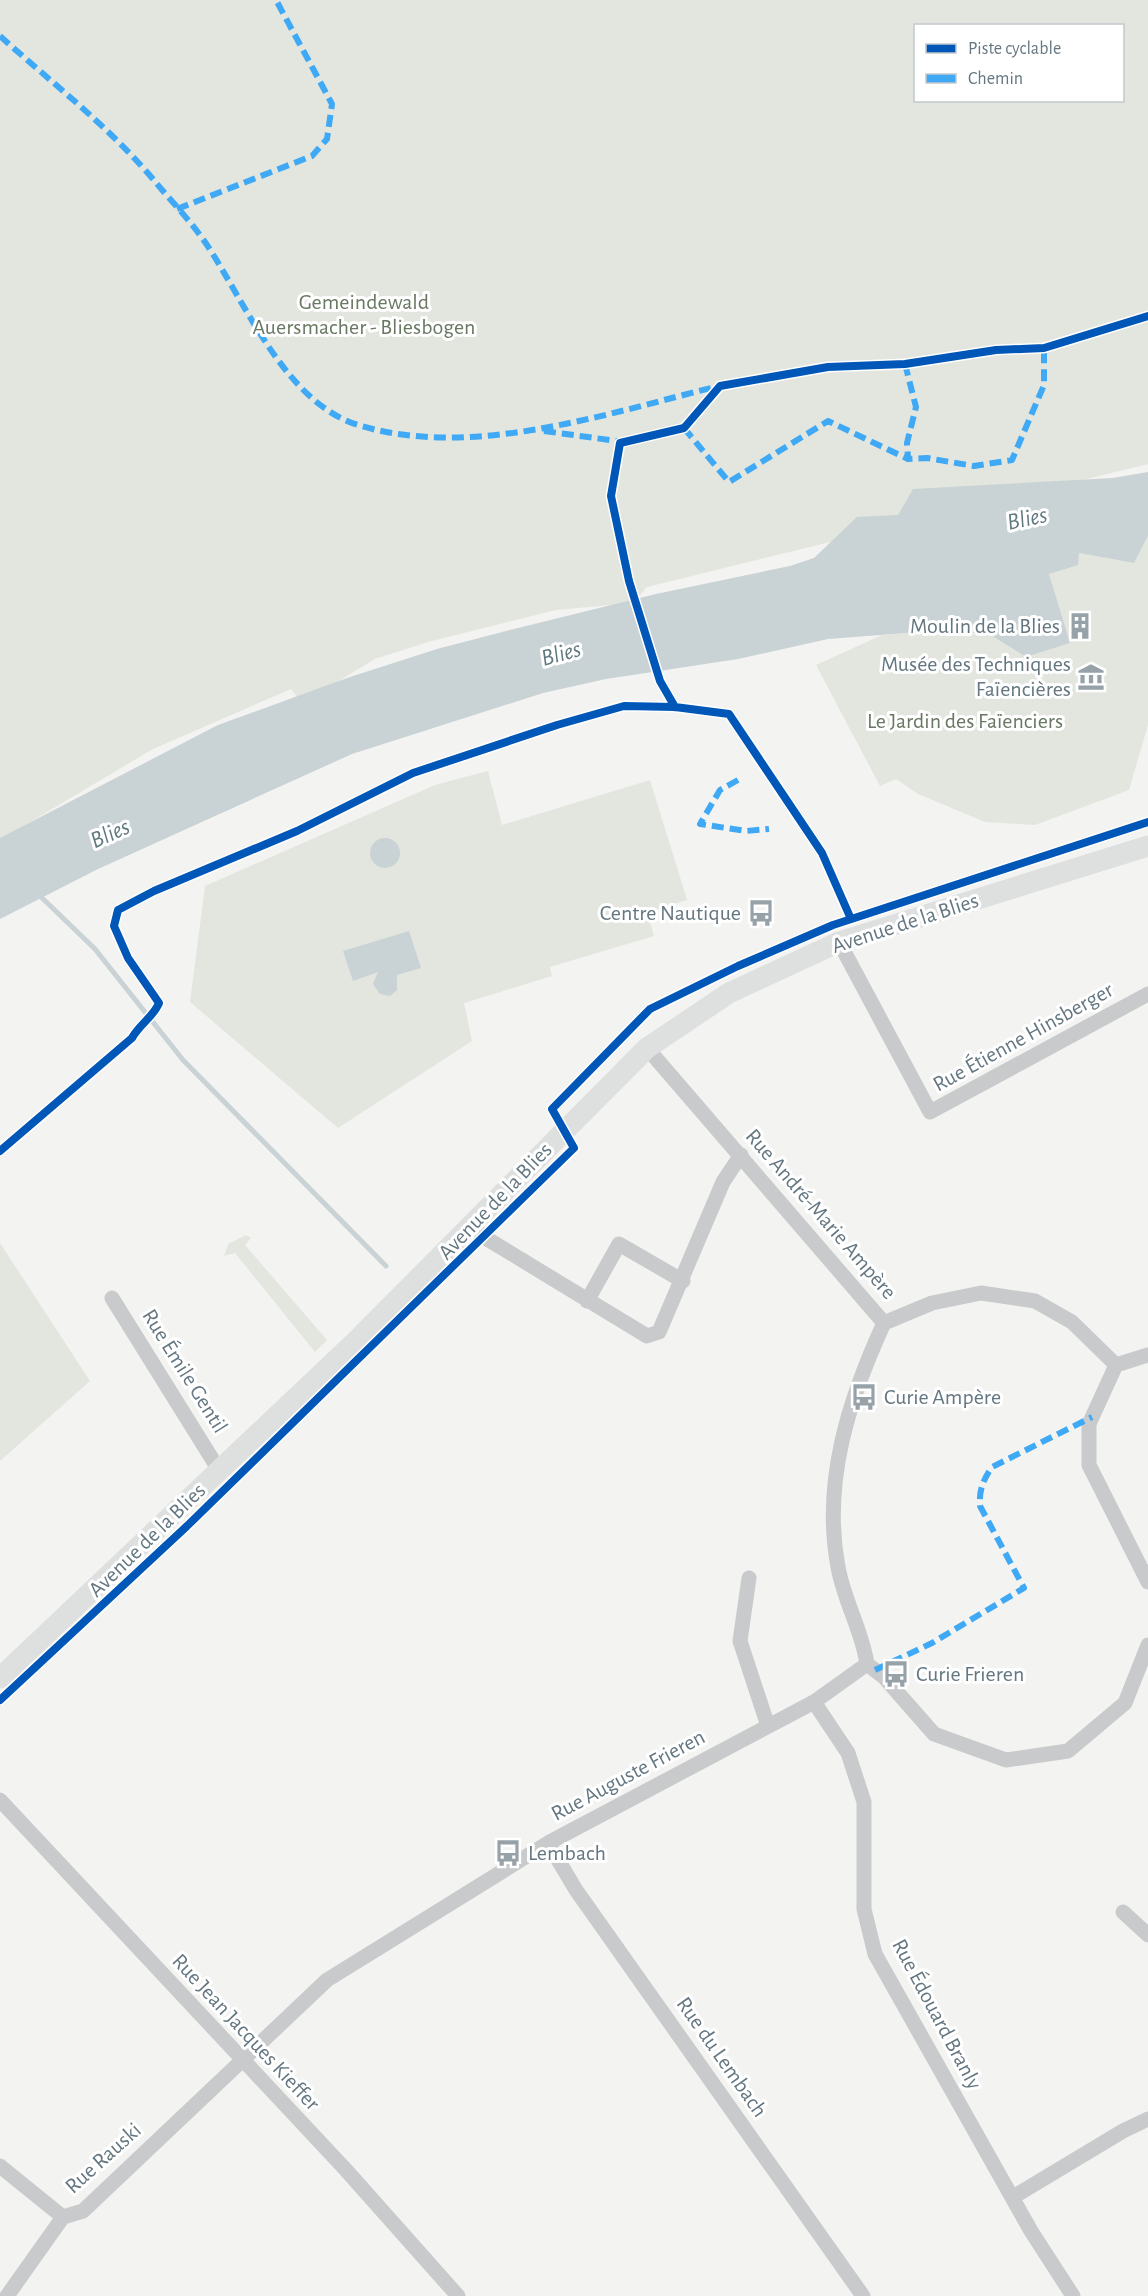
<svg xmlns="http://www.w3.org/2000/svg" width="1148" height="2296" font-family="'Alegreya Sans',sans-serif">
<style>
.green{fill:#e3e6df;fill-rule:evenodd}
.water{fill:#c9d2d4}
.lines{fill:none;stroke-linecap:round;stroke-linejoin:round}
.stream{stroke:#c9d2d4;stroke-width:5}
.street{stroke:#c8cacb;stroke-width:15}
.secondary{stroke:#dedfdf;stroke-width:21}
.quiet{stroke:#3fa9f5;stroke-width:6;stroke-dasharray:12 6;stroke-linecap:butt}
.cycleway-casing{stroke:#fff;stroke-width:11}
.cycleway{stroke:#0057b8;stroke-width:8}
.labels{text-anchor:middle;dominant-baseline:central;stroke-width:6;stroke-linejoin:round;paint-order:stroke}
.park-label{font-size:22px;fill:#697862;stroke:#fff}
.poi-label{font-size:22px;fill:#647781;stroke:#fff;text-anchor:end}
.street-label{font-size:22px;fill:#647781;stroke:#fff}
.water-label{font-size:24px;font-style:italic;fill:#5f797f;stroke:#fff}
</style>
<rect width="100%" height="100%" fill="#f3f3f1"/>
<!-- green -->
<path class="green" d="M0,0H1148V464L647,587L633,603L556,610L428,642L375,659L302,703L291,689L153,749L0,840ZM916,26H1122V100H916Z
M1148,536V725L1129,790L1035,825L985,822L918,794L896,779L880,786L816,665L882,635L932,631L989,634L1026,657L1069,643L1049,574L1079,553L1134,563Z
M488,771L502,825L650,780L687,900L647,912L654,936L550,967L552,976L464,1003L472,1041L338,1128L190,1002L205,886L435,785Z
M246,1235L251,1238L245,1245L327,1340L315,1352L235,1253L224,1256L228,1244Z
M0,1243L90,1381L0,1461Z"/>
<!-- water -->
<path class="water" d="M1148,472V536L1134,563L1079,553L1078,565L1049,574L1070,643L1026,657L989,634L932,631L828,639L738,659L606,679L543,693L352,754L98,869L0,919V838L218,725L347,678L437,649L522,627L656,594L790,566L814,558L857,517L898,515L913,489L1113,478Z
M370 853a15 15 0 1 1 30 0a15 15 0 1 1-30 0Z
M409,931L421,968L397,975V990L390,996L380,994L373,984L378,972L353,981L343,951Z"/>
<g class="lines">
<!-- stream -->
<path class="stream" d="M37,893L95,949L183,1060L386,1266"/>
<!-- street -->
<path class="street" d="M839,942L930,1112L1148,994
M647,1048L884,1323L932,1303L981,1293L1035,1301L1072,1322L1116,1365
M472,1225L484,1237L647,1336L659,1332L723,1182L741,1155
M112,1298L219,1470
M587,1301L619,1244L683,1281
M884,1323C849,1399 822,1482 838,1567C844,1601 862,1630 867,1664L884,1677L934,1734L1006,1760L1068,1751L1125,1703L1148,1645
M1148,1355L1116,1365L1089,1424V1465L1148,1582
M749,1578L740,1641L768,1726
M814,1702L848,1753L864,1802V1909L875,1954L1031,2231L1073,2296
M0,1800L346,2170L458,2296
M548,1843L576,1890L863,2296
M1123,1912L1148,1935
M0,2166L63,2217
M1013,2197L1123,2131L1148,2119
M7,2296L63,2217L83,2211L327,1980L548,1843L814,1702L867,1664"/>
<!-- secondary -->
<path class="secondary" d="M0,1678L359,1338L647,1048L729,993L839,942L1148,846"/>
<!-- quiet -->
<path class="quiet" d="M0,36C51,82 107,125 152,178C170,200 191,221 207,245C246,304 286,403 358,425C472,460 608,413 719,386
M177,209L312,156L327,139L332,104L276,0
M905,364L916,407L907,443L908,459L927,458L974,466L1012,460L1044,385V348
M684,428L729,482L828,421L908,459
M544,431L624,442
M738,780L720,790L700,824L746,831L769,829
M875,1670L932,1643L1024,1588L980,1506C979,1490 983,1480 992,1467L1092,1417"/>
<defs>
<path id="cycleway" d="M675,707L660,681L629,581L611,496L620,443L684,428L720,386L828,367L905,364L996,350L1044,348L1148,316
M0,1151L132,1038C139,1025 154,1016 159,1003L128,958L114,926L118,910L154,891L297,831L413,773L557,725L624,706L675,707L729,714L822,853L851,919
M0,1700L187,1526L574,1148L552,1109L650,1009L738,966L833,925L1148,822"/>
</defs>
<!-- cycleway casing -->
<use href="#cycleway" class="cycleway-casing"/>
<!-- cycleway -->
<use href="#cycleway" class="cycleway"/>
</g>
<!-- icons -->
<defs>
<symbol id="building-bare" viewBox="-9 -9 18 18"><path d="M-4-6H4V6H1V3H-1V6H-4ZM-2.5-4.3h1.7v1.8h-1.7ZM.8-4.3h1.7v1.8H.8ZM-2.5-1h1.7V.8h-1.7ZM.8-1h1.7V.8H.8Z" fill="#96a2a8" stroke="#fff" stroke-width="2.5" paint-order="stroke"/></symbol>
<symbol id="museum-bare" viewBox="-9 -9 18 18"><path d="M0-6L6-3V-2H-6V-3ZM-5-1h2V3h-2ZM-1-1h2V3h-2ZM3-1h2V3H3ZM-6 4H6V6H-6Z" fill="#96a2a8" stroke="#fff" stroke-width="2.5" paint-order="stroke"/></symbol>
<symbol id="bus-bare" viewBox="-9 -9 18 18"><path d="M-5-6H5V4H4V6H2V4H-2V6H-4V4H-5ZM-3.5-4V0h7V-4ZM-3.5 1.2v1.5H-2V1.2ZM2 1.2v1.5H3.5V1.2Z" fill="#96a2a8" stroke="#fff" stroke-width="2.5" paint-order="stroke"/></symbol>
</defs>
<g fill-rule="evenodd">
<use href="#building-bare" x="1061" y="607" width="38" height="38"/>
<use href="#museum-bare" x="1072" y="658" width="38" height="38"/>
<use href="#bus-bare" x="742" y="894" width="38" height="38"/>
<use href="#bus-bare" x="845" y="1378" width="38" height="38"/>
<use href="#bus-bare" x="877" y="1655" width="38" height="38"/>
<use href="#bus-bare" x="489" y="1834" width="38" height="38"/>
</g>
<g class="labels">
<!-- park labels -->
<g class="park-label">
<text x="364" y="302">Gemeindewald<tspan x="364" dy="25">Auersmacher - Bliesbogen</tspan></text>
<text x="965" y="721">Le Jardin des Faïenciers</text>
</g>
<!-- poi labels -->
<g class="poi-label">
<text x="1060" y="626">Moulin de la Blies</text>
<text x="1071" y="664">Musée des Techniques<tspan x="1071" dy="25">Faïencières</tspan></text>
<text x="741" y="913">Centre Nautique</text>
<text x="884" y="1397" text-anchor="start">Curie Ampère</text>
<text x="916" y="1674" text-anchor="start">Curie Frieren</text>
<text x="528" y="1853" text-anchor="start">Lembach</text>
</g>
<!-- street labels -->
<g class="street-label">
<text transform="translate(905 923) rotate(-18)">Avenue de la Blies</text>
<text transform="translate(1023 1037) rotate(-29)">Rue Étienne Hinsberger</text>
<text transform="translate(495 1201) rotate(-46)">Avenue de la Blies</text>
<text transform="translate(821 1214) rotate(49)">Rue André-Marie Ampère</text>
<text transform="translate(185 1371) rotate(58)">Rue Émile Gentil</text>
<text transform="translate(147 1540) rotate(-44)">Avenue de la Blies</text>
<text transform="translate(628 1775) rotate(-28)">Rue Auguste Frieren</text>
<text transform="translate(937 2014) rotate(62)">Rue Édouard Branly</text>
<text transform="translate(246 2032) rotate(47)">Rue Jean Jacques Kieffer</text>
<text transform="translate(722 2057) rotate(55)">Rue du Lembach</text>
<text transform="translate(103 2158) rotate(-42)">Rue Rauski</text>
</g>
<!-- water labels -->
<g class="water-label">
<text transform="translate(1027 519) rotate(-12)">Blies</text>
<text transform="translate(561 654) rotate(-15)">Blies</text>
<text transform="translate(110 834) rotate(-24)">Blies</text>
</g>
</g>
<!-- legend -->
<rect x="914" y="24" width="210" height="78" fill="#ffffff" stroke="#c1c9cd" stroke-width="1.5"/>
<rect x="926" y="44" width="30" height="9" fill="#0057b8" stroke="#c1c9cd" stroke-width="1.5"/>
<text x="968" y="54" font-size="18" fill="#647781">Piste cyclable</text>
<rect x="926" y="74" width="30" height="9" fill="#3fa9f5" stroke="#c1c9cd" stroke-width="1.5"/>
<text x="968" y="84" font-size="18" fill="#647781">Chemin</text>
</svg>
